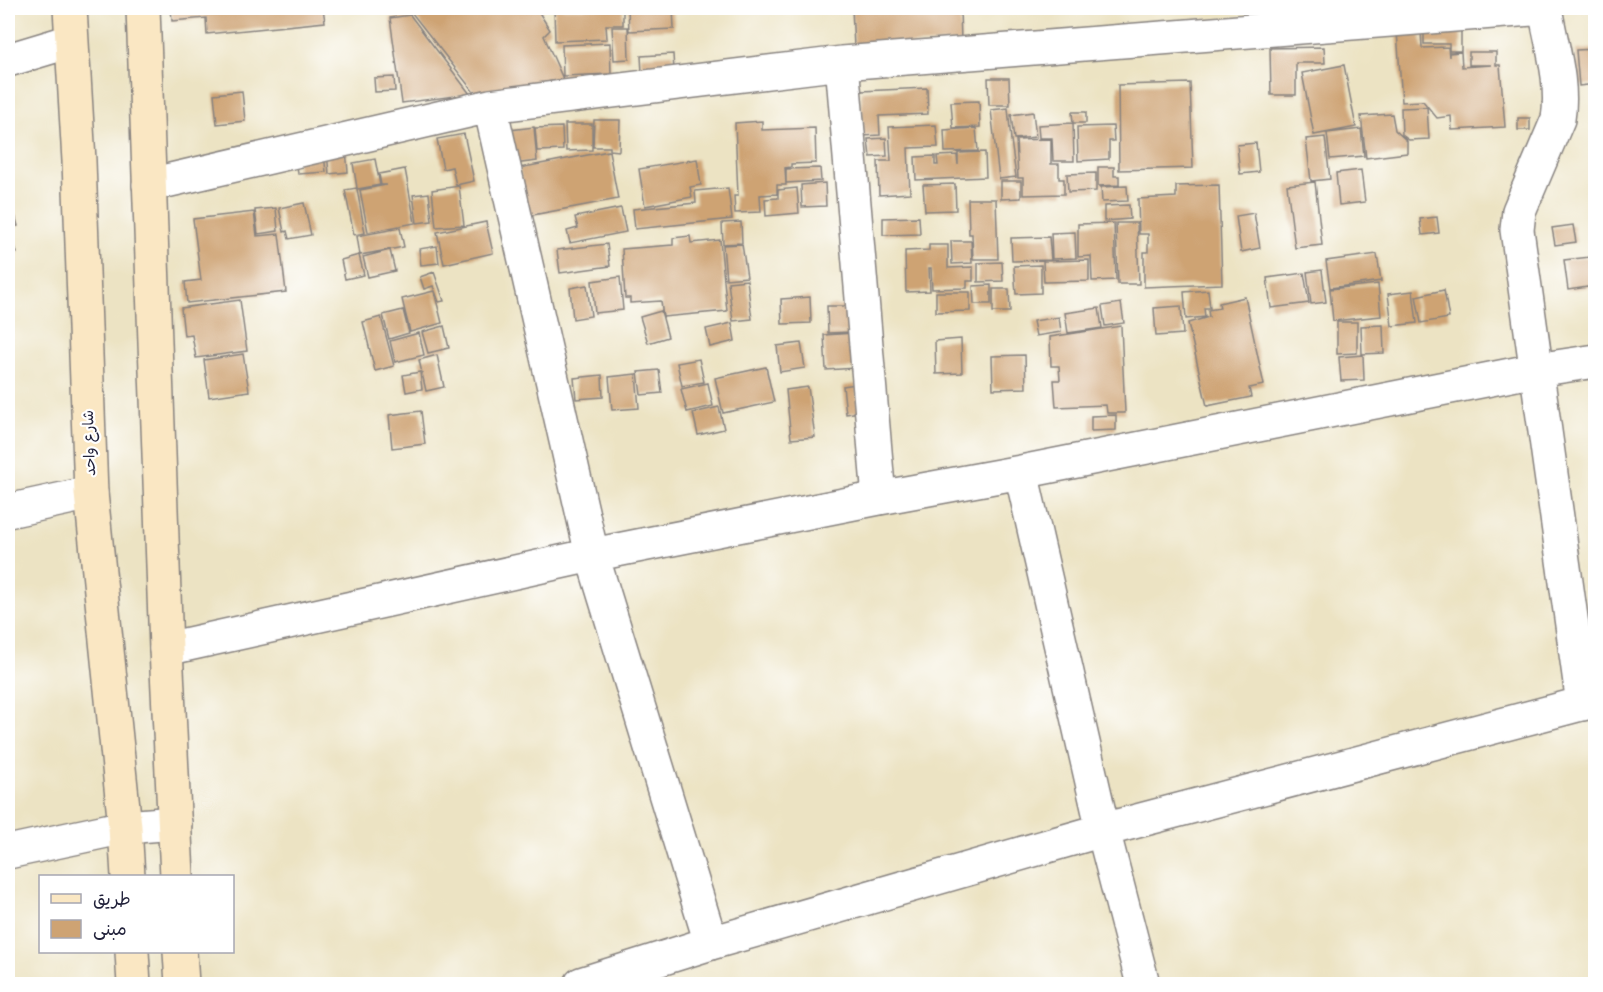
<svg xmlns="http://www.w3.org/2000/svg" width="1603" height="992" font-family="'Shantell Sans','Playpen Sans Arabic',sans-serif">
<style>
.building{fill:#cea373}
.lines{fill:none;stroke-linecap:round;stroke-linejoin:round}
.street-casing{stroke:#87827f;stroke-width:36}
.secondary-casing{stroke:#87827f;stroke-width:36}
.street{stroke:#fff;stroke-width:33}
.secondary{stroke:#fae7c3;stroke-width:33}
.labels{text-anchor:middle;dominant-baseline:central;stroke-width:4.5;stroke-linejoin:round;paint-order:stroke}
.street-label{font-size:15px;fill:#22223b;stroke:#fff}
</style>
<rect width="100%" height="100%" fill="#fff"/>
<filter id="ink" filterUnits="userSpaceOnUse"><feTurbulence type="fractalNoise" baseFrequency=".0167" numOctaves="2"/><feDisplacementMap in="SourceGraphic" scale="12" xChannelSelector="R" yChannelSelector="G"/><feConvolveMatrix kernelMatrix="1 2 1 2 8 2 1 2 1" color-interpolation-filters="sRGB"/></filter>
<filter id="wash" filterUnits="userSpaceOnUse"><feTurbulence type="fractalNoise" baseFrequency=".008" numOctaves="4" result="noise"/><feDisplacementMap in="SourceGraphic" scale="24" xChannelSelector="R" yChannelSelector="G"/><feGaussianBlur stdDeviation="1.35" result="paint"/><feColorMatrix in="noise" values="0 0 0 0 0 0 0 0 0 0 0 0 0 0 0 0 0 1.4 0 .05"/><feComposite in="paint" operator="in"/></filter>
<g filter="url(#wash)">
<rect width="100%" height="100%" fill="#ece3c3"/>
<g id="blocks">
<!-- building -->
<path class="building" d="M171,8H323L325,22L207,34L206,18L172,21Z
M408,8H545L540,14L550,30L544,36L563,79L476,95Z
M554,8H623V25H606L607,39L555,41Z
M628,8H673L674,29L629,31Z
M852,8H960L961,42L854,47Z
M410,15L470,94L402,103L390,18Z
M612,27H628L629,59L614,60Z
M1421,30L1422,48L1448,47L1449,57V53L1461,52L1462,67L1492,65H1469V52H1496V65H1500L1505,127L1452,130L1451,116L1437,118L1423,101L1402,102L1397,31Z
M1461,31V51H1449V44H1424V32Z
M610,43L611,74L563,76L562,45Z
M1324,47L1325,63H1296V95H1271L1270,48Z
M1596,49V84L1579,86L1576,50Z
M673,54L674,71L642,73L641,56Z
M1344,65L1356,127L1314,135L1302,73Z
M394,77L395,91L375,92L374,78Z
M988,78H1009L1010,105H989Z
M1190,83L1193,168L1119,170L1118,85Z
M927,88L928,114L879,116L880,135L863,136L861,91Z
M242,91L245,121L217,124L214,94Z
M979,101L980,127L953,128L951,102Z
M1427,107L1429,139L1409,140L1402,135L1401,108Z
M1008,108L1011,140H1010H1011L1016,177L999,179L991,110Z
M1033,112L1036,137L1014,139L1011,115Z
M1072,112H1086V123H1073Z
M1392,114L1395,130L1407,141V153L1366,158L1361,116Z
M1518,118H1530V130H1518Z
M594,120H620L619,151L610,150V147H593Z
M762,121V130L815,128L816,163L791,164V167L785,168L786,185H777V194L760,195L761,212L735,213L734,196H738L735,123Z
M1073,123L1074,161H1053L1052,138H1039L1038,125Z
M565,124H592V150L566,151Z
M936,125L938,147L908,148L910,193L879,195L878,161H891L889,127Z
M1113,126L1114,141H1109V159L1078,161L1077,127Z
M534,127L537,161L514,164L510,130Z
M562,127L563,150L537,151L535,128Z
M976,128L978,151L945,152L944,130Z
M1361,129L1364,156L1330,159L1327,133Z
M464,134L474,181L456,185L452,167L443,169L437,139Z
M1325,137L1330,179L1311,181L1306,139Z
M886,138L887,156L870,157L868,139Z
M1051,139V164H1059V179H1064V194L1023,195V178H1018L1016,140Z
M1256,143L1259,172L1240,174L1237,145Z
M346,150L348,172L329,174L327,152Z
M609,151L618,199L527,216L519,168Z
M985,152L986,177L916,180L915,157L935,156V165H938L937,156L957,155L958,165V153Z
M324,154L326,172L298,174L296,156Z
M375,159L380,185L357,189L365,233L354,235L345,190L357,188L353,163Z
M697,159L701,185L690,187L692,197L645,206L639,169Z
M1098,167H1114V176H1119V185L1098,186Z
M820,168L821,181L786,183V169Z
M405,169L415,223L368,232L360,190L386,185H381L379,174Z
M1361,170L1365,202L1339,205L1336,173Z
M1096,173V191L1068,192L1067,174Z
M1001,181H1021V198L1001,199Z
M1315,182L1322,245L1295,248L1287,185Z
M825,183L826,206L802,207L801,185Z
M955,184L956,210L925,211L923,185Z
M1219,185L1222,284L1144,287V252H1148V234H1139L1138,199L1176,197V186Z
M459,186L464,225L436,227L432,190Z
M1127,186L1128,201L1102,202L1101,187Z
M728,188L732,219L635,229L633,209L696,203L695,191Z
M797,188L799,213L766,216L765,199L778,198V190Z
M8,190L18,226L10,228L17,253L8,255Z
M429,193L432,221L417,223L413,195Z
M968,199H996L998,259H973L972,234H969Z
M304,203L311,235L289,239L287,231L284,232L279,208Z
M1129,205L1130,219L1104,221V206Z
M276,208L278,231L258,234L255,210Z
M621,208L626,232L570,243L567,231L578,228L575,217Z
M254,212L257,236L279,234L286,292L187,303L185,282L201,280L193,219Z
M1254,213L1260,248L1241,252L1236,216Z
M919,217L920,234L883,235V218Z
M1437,217L1439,233L1422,235L1420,219Z
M486,222L493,253L444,264L437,232Z
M741,222L742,243L723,244L722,223Z
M1114,223L1116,280L1092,281L1091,256L1078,257V224Z
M1116,223H1137L1139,284H1118Z
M1573,225L1576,242L1555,245L1552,228Z
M400,228L404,247L360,255L357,236Z
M1075,232L1076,258L1052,259L1051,233Z
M690,236L691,243L720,240L727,311L663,317L661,301L630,303V298H625L622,249L673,245V238Z
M1049,237L1051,260L1012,261L1011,238Z
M951,241H971L972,263L952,264Z
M607,244L610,266L560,273L557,250Z
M742,244L747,277L726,279L723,245Z
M929,245H948V268L973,267V281H967V288L932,289L931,268H929L930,291L906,292L905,251L929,250Z
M437,246L439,263L421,265L419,249Z
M390,250L395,271L368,277L363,257Z
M1377,254L1381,281L1330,288L1326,261Z
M359,255L364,275L345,279L341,260Z
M1590,257L1594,286L1568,290L1564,260Z
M1089,260V281L1044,282L1043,261Z
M1002,262L1003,281L978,282V263Z
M1041,265V293L1016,294L1014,266Z
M1322,270L1326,302L1311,304L1307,272Z
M434,272L444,301L439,302L433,286L424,289L420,277Z
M1304,273L1309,303L1271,308L1267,278Z
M620,277L623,310L595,313L592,281Z
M747,280L752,319L733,321L728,282Z
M1378,284L1381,316L1333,321L1330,289Z
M587,285L591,316L573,319L570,288Z
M991,285V304H974L973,286Z
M993,289H1009L1010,312H993Z
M1208,290L1210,308H1204L1205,317L1186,319L1184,292Z
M1444,290L1449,318L1421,323L1416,296Z
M434,291L442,323L410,332L402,299Z
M1413,291L1417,323L1392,326L1388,294Z
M936,292H970V311L936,312Z
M810,297L811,323L782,324L781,299Z
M1245,297L1264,385L1249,388L1251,397L1207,406L1188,323L1209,317L1208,310L1220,308L1219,303Z
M240,300L247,351L196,358L192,335L184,336L181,308Z
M1121,303L1124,323L1105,326L1102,306Z
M827,306H848L850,332L828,333Z
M1181,306L1183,334L1156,336L1154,308Z
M1099,308L1102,328L1068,333L1065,313Z
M403,310L409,333L389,339L383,315Z
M661,311L668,337L648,343L640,317Z
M381,317L394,366L375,371L363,322Z
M1059,317L1061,332L1036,336L1033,321Z
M1337,322H1357V353L1337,354Z
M732,323L735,341L710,347L706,329Z
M1383,325L1384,353L1362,354L1361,326Z
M444,326L449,348L428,353L422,332Z
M1121,326L1125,413H1107L1106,405L1056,407L1054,380H1060L1059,366H1051L1050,337Z
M419,333L424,355L395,362L390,341Z
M855,333L856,368L826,370L824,335Z
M961,339L962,373L936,374L935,341Z
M801,343L805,368L780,372L777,346Z
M243,354L249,391L209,397L204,360Z
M437,355L444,387L426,391L419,360Z
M1025,355L1026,388L993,389L992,356Z
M1363,355L1364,380L1341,381L1339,357Z
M699,359L704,382L682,386L677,363Z
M766,367L774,402L723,413L715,378Z
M659,370L662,393L641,395L638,372Z
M420,372L422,389L406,392L403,375Z
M636,374L639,408L612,410L609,377Z
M602,375L603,397L576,399L574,378Z
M708,383L713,406L687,412L681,389Z
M856,384L860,412L846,414L843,386Z
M808,387L815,437L791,439L786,390Z
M719,407L724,429L698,435L693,413Z
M421,411L425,444L392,448L389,415Z
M1116,415V430L1091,431V416Z"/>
</g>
</g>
<g filter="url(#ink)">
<use href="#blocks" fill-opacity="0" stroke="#87827f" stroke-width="1.5"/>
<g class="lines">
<defs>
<path id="street" d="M1545,8C1551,44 1564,82 1558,119L1519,211L1517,230L1583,704
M8,60L71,41
M842,63L879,498
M490,106L592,555L711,943
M149,185L490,106L842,63L1545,8
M1021,472L1103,830L1143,984
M8,511L91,493
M166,649L592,555L879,498L1021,472L1536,370L1596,361
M8,852L125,827L175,823
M581,984L711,943L1103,830L1596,700"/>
<path id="secondary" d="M70,8L79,161L91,493L125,827L128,876
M143,8L166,649L177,876
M132,952L134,984
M180,952L182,984"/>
</defs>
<!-- street casing -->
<use href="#street" class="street-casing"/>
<!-- secondary casing -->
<use href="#secondary" class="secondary-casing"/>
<!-- street -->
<use href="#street" class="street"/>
<!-- secondary -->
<use href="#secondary" class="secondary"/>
</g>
</g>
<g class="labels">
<!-- street labels -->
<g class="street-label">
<text transform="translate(89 443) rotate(-92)">شارع واحد</text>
</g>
</g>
<!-- margin -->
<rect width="1603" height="992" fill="none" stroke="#fff" stroke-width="30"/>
<!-- legend -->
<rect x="39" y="875" width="195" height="78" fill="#ffffff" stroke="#a7a7b1" stroke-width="1.5"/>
<rect x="51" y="894" width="30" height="9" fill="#fae7c3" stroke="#a7a7b1" stroke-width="1.5"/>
<text x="93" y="905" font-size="18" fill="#22223b">طريق</text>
<rect x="51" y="920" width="30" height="18" fill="#cea373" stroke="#a7a7b1" stroke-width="1.5"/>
<text x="93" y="935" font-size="18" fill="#22223b">مبنى</text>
</svg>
